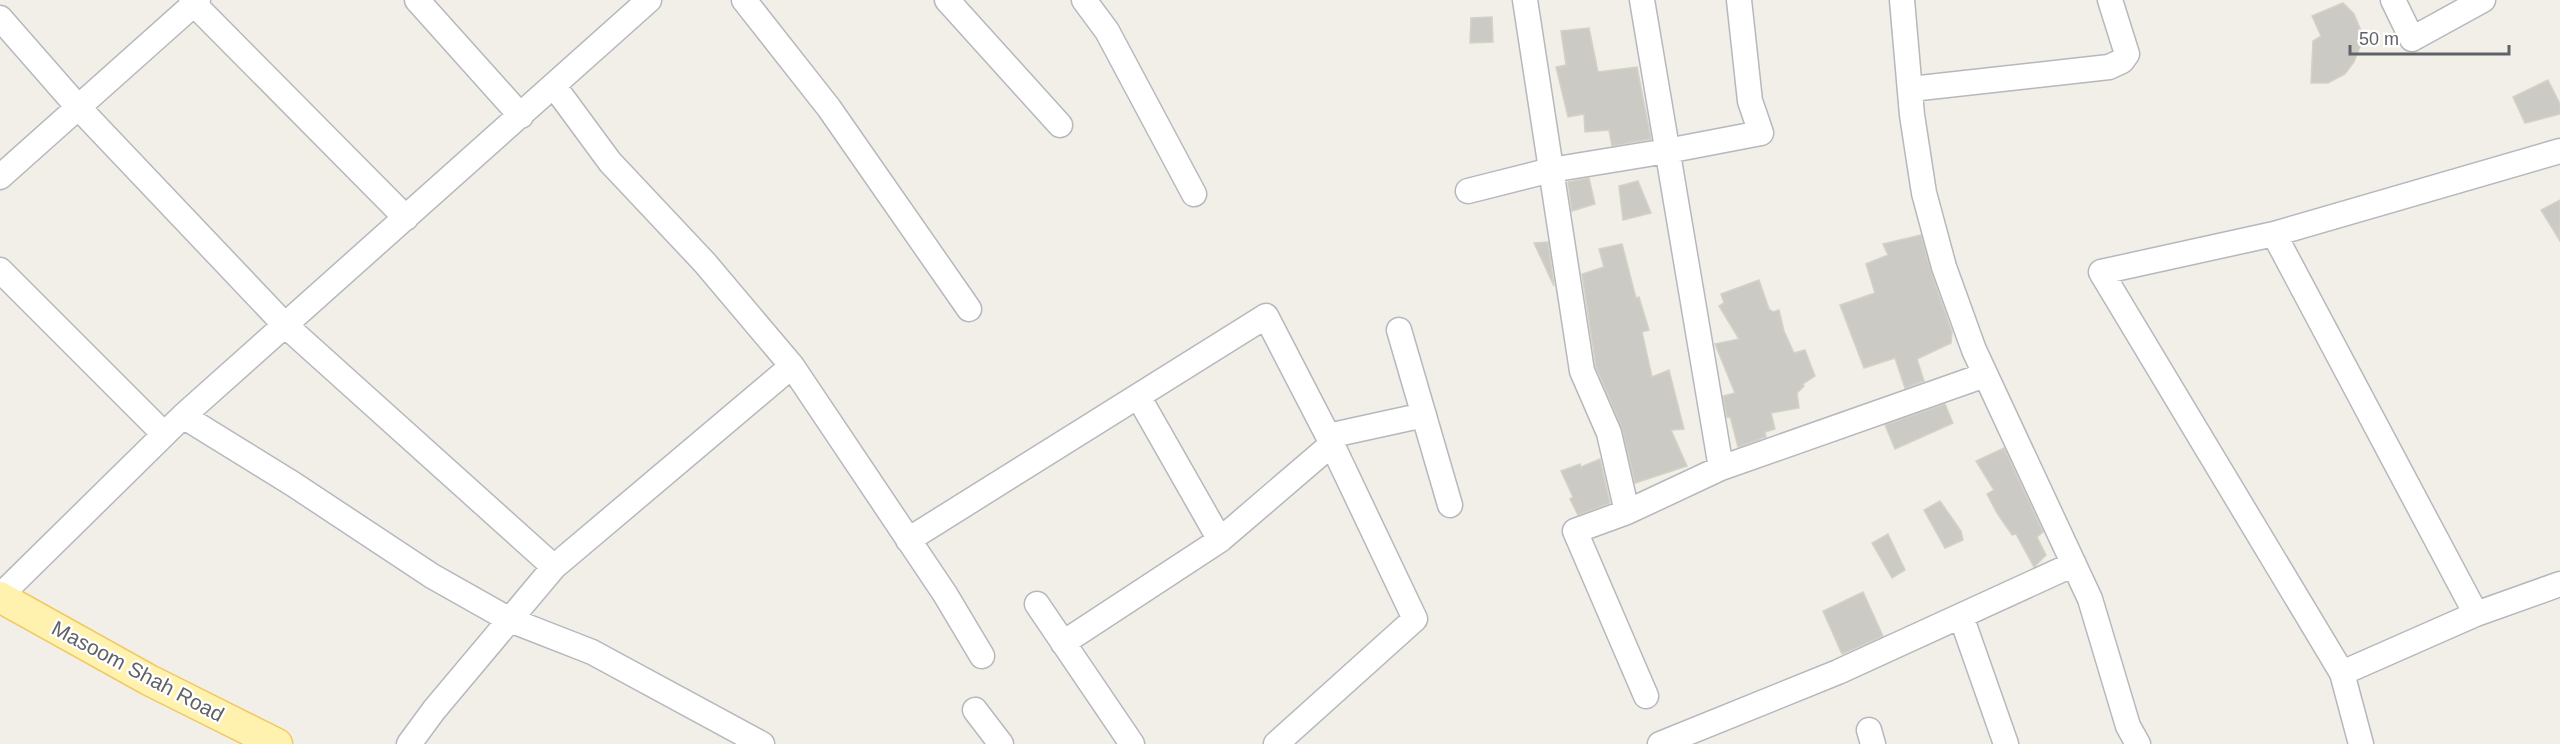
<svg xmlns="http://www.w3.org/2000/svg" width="2560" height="744" font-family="Helvetica,sans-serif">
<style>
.building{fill:#cccac5;stroke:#d6d1c6;stroke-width:1.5}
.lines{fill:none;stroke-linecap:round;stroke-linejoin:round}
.minor-casing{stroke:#b5b8bc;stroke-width:27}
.major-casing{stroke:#f2c960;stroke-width:33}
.minor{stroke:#fff;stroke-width:24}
.major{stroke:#fff2af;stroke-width:30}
.labels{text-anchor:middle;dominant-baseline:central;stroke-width:4.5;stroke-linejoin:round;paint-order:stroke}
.street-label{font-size:21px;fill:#5f6368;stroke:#fff}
</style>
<rect width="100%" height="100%" fill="#f1efe8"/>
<!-- building -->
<path class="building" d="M2343,3L2354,14L2362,33L2361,44L2354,62L2345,74L2328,83H2311L2313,41L2321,36L2312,16Z
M1492,17L1493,42L1470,43L1471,18Z
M1589,28L1598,72L1637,67L1651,139L1612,146L1609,130L1585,132L1584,114L1568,117L1556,67L1566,65L1561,31Z
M2548,80L2560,104V114L2525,123L2513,97Z
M1589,178L1595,204L1572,211L1568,182Z
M1638,181L1651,213L1623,220L1619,186Z
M2560,200V241L2541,210Z
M1921,235L1931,272L1952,332L1951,343L1917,359L1924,381L1905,388L1895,358L1864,368L1840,305L1875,293L1866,264L1888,255L1883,244Z
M1548,242L1554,286L1534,243Z
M1622,244L1636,298L1639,297L1649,330L1642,332L1652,377L1669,370L1684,429L1671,430L1687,466L1635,483L1622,428L1596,367L1582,274L1604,267L1599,249Z
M1759,280L1769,309L1773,312L1779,310L1784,331L1794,353L1805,350L1815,376L1803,384L1804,386L1797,393L1799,408L1771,413L1775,429L1765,432L1766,437L1738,447L1730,416L1727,417L1723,396L1735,393L1715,344L1739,339L1719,306L1724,303L1721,294Z
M1945,404L1953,423L1895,449L1885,425Z
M2004,448L2043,532L2037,537L2046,555L2034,567L2016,534L2012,535L1997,513L1987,494L1994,490L1976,461Z
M1600,459L1610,503L1578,515L1570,499L1573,497L1561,471L1580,464L1581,467Z
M1940,501L1961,531L1963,540L1945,548L1924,510Z
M1888,534L1905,570L1892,578L1872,543Z
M1863,592L1883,636L1842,654L1823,611Z"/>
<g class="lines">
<defs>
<path id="minor" d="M198,0L194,4L406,218
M417,0L521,116
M744,0L829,108L969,309
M947,0L1060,125
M1084,0L1107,31L1194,194
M1525,0L1582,371L1609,433L1627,512L1575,531L1646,696
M1902,0L1912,115L1924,193L1944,267L1974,350L2090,599L2128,726L2138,744
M2393,0L2412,39L2483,0
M0,18L78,107L285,325L554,567L434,710L409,744
M554,86L610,162L705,263L792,366
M1911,89L2109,67L2122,61L2127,54L2110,0
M0,177L194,4L191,0
M1468,191L1551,170L1667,151L1761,133L1750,101L1739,0
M2274,234L2476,614
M0,270L164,434
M1399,330L1450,505
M1138,396L1220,540
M183,416L293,484L432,576L510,620L592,652L762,744
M1328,436L1424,415
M1721,468L1985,375
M1627,512L1721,468L1642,0
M908,540L1266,316L1328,436L1415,619L1276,744
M554,567L792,366L945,594L982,656
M0,596L183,416L649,0
M1037,604L1132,744
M1961,616L2006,744
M1063,643L1220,540L1332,444
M2342,673L2476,614L2560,584
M975,710L1001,744
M1869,730L1873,744
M1660,744L1838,672L2074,564
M2361,744L2342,673L2101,272L2274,234L2560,151"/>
<path id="major" d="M0,597L149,680L277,744"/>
</defs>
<!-- minor casing -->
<use href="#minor" class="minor-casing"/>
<!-- major casing -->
<use href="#major" class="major-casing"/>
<!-- minor -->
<use href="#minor" class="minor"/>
<!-- major -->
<use href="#major" class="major"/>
</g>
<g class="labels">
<!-- street labels -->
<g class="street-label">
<text transform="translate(138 671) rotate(28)">Masoom Shah Road</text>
</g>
</g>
<!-- scale -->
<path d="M2350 45v9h159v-9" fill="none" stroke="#5f6368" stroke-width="3"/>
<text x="2359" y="45" font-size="18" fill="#5f6368" stroke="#ffffff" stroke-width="4.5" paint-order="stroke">50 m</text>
</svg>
